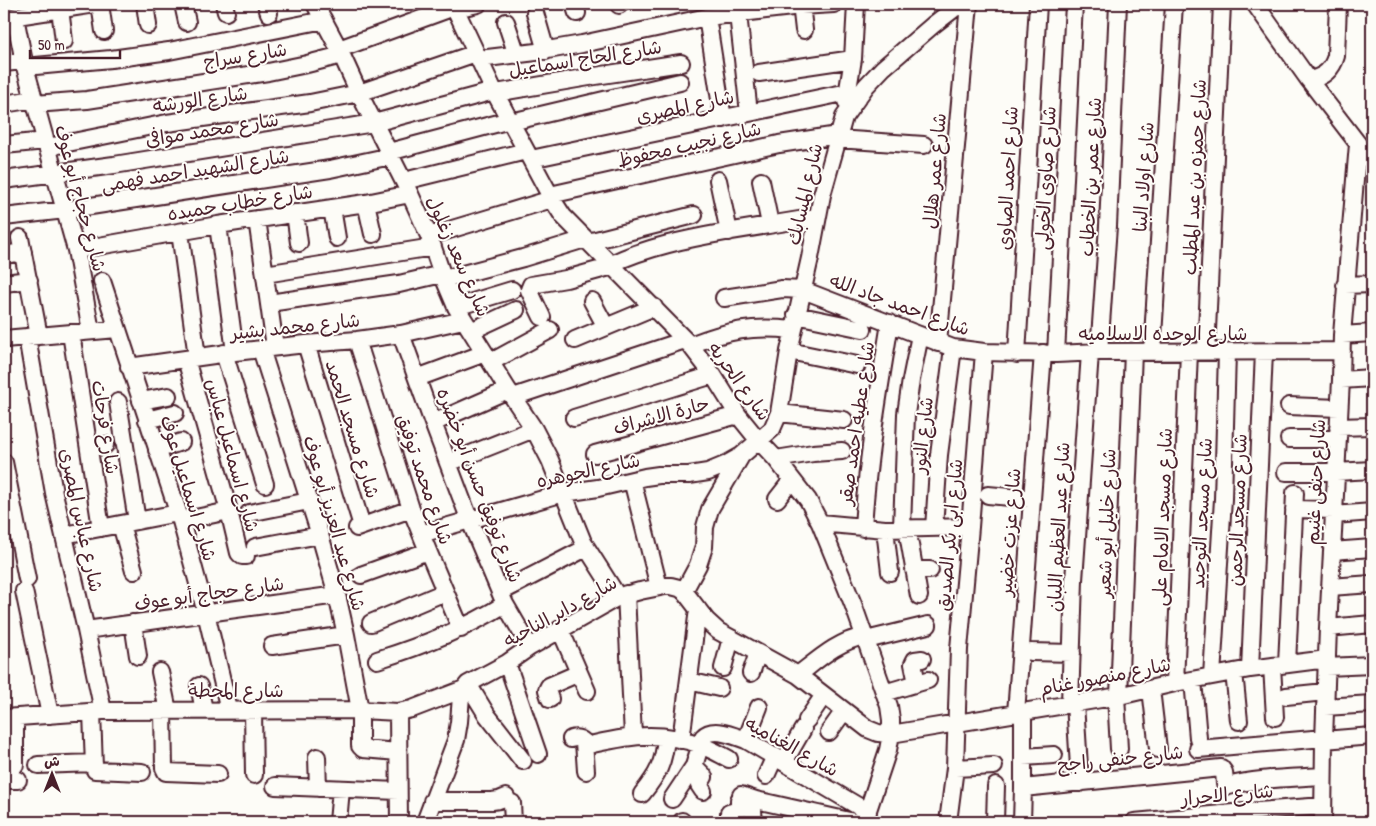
<svg xmlns="http://www.w3.org/2000/svg" width="1376" height="826" font-family="'Patrick Hand','Playpen Sans Arabic',sans-serif">
<style>
.lines{fill:none;stroke-linecap:round;stroke-linejoin:round}
.minor-casing{stroke:#4a1f2b;stroke-width:20}
.minor{stroke:#fdfcf7;stroke-width:16}
.labels{text-anchor:middle;dominant-baseline:central;stroke-width:4;stroke-linejoin:round;paint-order:stroke}
.street-label{font-size:19px;fill:#4a1f2b;stroke:#fdfcf7}
</style>
<rect width="100%" height="100%" fill="#fdfcf7"/>
<filter id="ink" filterUnits="userSpaceOnUse"><feTurbulence type="fractalNoise" baseFrequency=".02" numOctaves="2"/><feDisplacementMap in="SourceGraphic" scale="10" xChannelSelector="R" yChannelSelector="G"/><feConvolveMatrix kernelMatrix="1 2 1 2 8 2 1 2 1" color-interpolation-filters="sRGB"/></filter>
<g filter="url(#ink)">
<g class="lines">
<defs>
<path id="minor" d="M100,4L104,31
M145,4L148,25
M183,4L187,22
M224,4L226,12
M266,4L269,13
M315,4L339,49L359,93L410,194L429,236L442,274L456,307L508,390L534,429L550,460L583,542L618,597
M453,4L494,91L552,199L563,216L690,345L713,375L738,415L759,441L776,459L808,500L820,523L853,604L889,706L891,720V734L888,750L864,822
M574,4L577,13
M619,4V5
M801,4L804,30
M1255,4L1309,80L1372,162
M60,9L64,41
M455,9L478,4
M535,13L546,51
M738,14L749,113
M15,17L25,67L76,250L91,331
M707,17L723,119
M4,18L95,4
M506,22L517,55
M339,49L454,7
M479,59L536,52L582,44L707,17L801,6L834,4
M4,63L23,61
M25,67L111,59L169,51L324,20
M759,73L853,59
M1309,80C1324,77 1332,70 1336,56L1338,4
M496,93L589,77L681,63
M846,101L853,59L856,4
M4,104L34,99
M35,104L87,100L268,72L307,64L342,55
M511,122L680,82
M837,139L924,145
M4,145L46,141
M48,147L167,123L310,103L359,93L476,53
M389,152L510,120
M531,159L848,92
M4,180L114,165L374,123L494,91
M718,180L729,232
M404,181L526,151
M761,181L770,224
M550,195L779,144L838,135
M366,203L373,234
M332,208L337,238
M295,213L299,243
M4,217L65,210L330,169L391,156
M257,219L275,347
M218,225L235,352
M180,232L197,357
M429,236L552,199
M20,238L39,336
M588,242L694,215
M76,250L218,225L366,203L410,194
M4,255L23,252
M611,264C647,247 687,239 726,232C756,227 787,222 817,217
M265,274L433,247
M444,279L523,258L585,239
M102,281L181,521L206,613L229,710
M4,283L29,280
M1345,285L1372,284
M724,298L782,289L803,290L953,348L984,352L1056,354L1099,352L1342,351
M592,301L606,327
M269,303L399,284L442,274
M456,307L512,290
M796,315L863,329
M542,317L529,290L531,285L566,279L613,266
M471,331L516,310
M71,333L101,528
M401,334L433,423L470,521L505,604L530,647
M1342,335L1372,333
M27,337L54,493L86,630L103,711
M4,339L117,329
M357,340L411,509L428,551L461,629
M575,340L654,307
M938,343L969,4
M306,344L362,526
M690,345C729,330 751,326 793,330
M261,349L320,535L337,595L346,635L360,710V746L363,749L398,752
M789,351L857,365
M1099,352L1108,226L1118,4
M1152,352L1174,4
M1206,352L1222,4
M224,353L265,484
M1017,354L1038,4
M1056,354L1074,4
M186,359L229,511L239,553L242,556H246
M491,362L550,330
M129,367L235,352L306,344L357,340L401,334L463,320
M417,378L485,353
M1341,380L1372,378
M513,397L685,340
M141,401L168,396
M118,402L137,521
M1289,406L1339,408
M779,413L844,420
M574,418L713,375
M147,420L175,413
M433,423L508,390
M1338,427L1372,426
M1289,439H1338
M89,449L105,445
M157,450L181,442
M595,454L738,415
M776,459L813,453L842,451
M4,462L27,579
M448,463L534,429
M1286,472H1336L1372,470
M632,480L659,587
M988,495L1032,499
M777,499L792,480
M1294,509L1334,510
M249,513L309,501
M1334,515L1372,512
M181,521L229,511
M820,523L885,529L970,527
M121,524L134,571
M357,528L411,509
M863,528C867,459 879,391 890,323
M902,528L906,414L911,380L920,335
M907,528L919,596
M934,528L939,455L953,348
M885,529L890,572
M421,534L564,493L598,488L645,477L659,475H689L708,472L725,465L741,456L772,429L779,413L789,351L810,258L822,195L844,117L866,86L883,68L933,25L955,8L968,4
M64,535L178,513
M255,547L320,535
M1332,551L1372,548
M914,570H930
M361,575L428,551
M1330,587L1372,584
M24,591L50,715
M684,591L698,565L704,547L705,527L710,509L740,458
M501,592L586,548
M626,594L633,736
M133,623L138,656
M371,623L445,592
M1328,628L1372,624
M560,629L587,691
M86,630L337,595
M866,640L928,625
M272,646L346,635
M1031,652L1072,653
M377,660C422,646 465,629 505,604
M507,663L538,754
M1287,664L1295,493
M1272,666L1275,717
M1326,667L1372,665
M723,668L731,638
M1250,669L1264,352
M160,672L168,711
M1234,672L1239,721
M751,673L758,653
M798,675C820,658 837,642 864,636
M1212,676L1223,499L1227,352
M1193,680L1198,738
M689,681L719,688
M917,683L913,664L915,660L922,659
M1175,683L1189,352
M468,684L487,715L523,761
M199,686L204,710
M1151,689L1158,749
M884,693L928,680
M1116,696L1119,749
M1119,696L1133,352
M1286,696L1325,692
M550,699L547,690L549,686L579,673
M1075,703L1080,783
M1070,704L1074,580L1090,353
M1325,707L1372,704
M253,710L254,775
M163,711L164,768L166,772L218,774
M92,712L94,767L95,770L142,772
M398,712L399,822
M1016,713L1043,353
M4,718L103,711L360,710L398,712L412,709L464,689
M807,720L824,695
M829,732L844,711
M571,739C577,737 580,738 584,742L586,771
M681,740L698,609
M746,740L759,707
M1324,740L1372,736
M585,746C627,736 659,730 701,745C710,749 720,754 729,759
M1198,749L1324,738
M317,757L318,788
M1023,757L1054,755
M784,762L803,729
M15,765V718
M38,765L94,763
M694,766L703,775L704,777L699,785L703,791
M955,768L994,766
M766,776L775,756
M4,780H18
M275,786L398,791
M1023,788L1221,768L1224,772L1225,784L1229,786C1255,778 1295,778 1323,776
M642,794C658,774 664,763 666,737
M741,795L756,800L854,822
M672,799L694,766L703,737C713,726 734,736 746,740L868,812
M752,799L754,822
M432,801H492L499,800L506,797
M512,803L513,822
M729,813L739,810V800L746,797
M682,821V822
M338,822L341,789
M425,822L456,740L459,722L461,696L464,689L468,684L507,663L530,647L618,597L640,591L665,586H671L679,588L684,591L707,621L718,631L798,675L868,729L878,733L891,734L1119,696L1175,683L1250,669L1327,659
M948,822L955,768L959,649L970,527L984,352
M995,822L996,786
M1022,822L1023,788V711
M1134,822L1233,813L1323,806
M1323,822L1324,740L1328,628L1341,380L1342,335L1358,144"/>
</defs>
<!-- minor casing -->
<use href="#minor" class="minor-casing"/>
<!-- minor -->
<use href="#minor" class="minor"/>
</g>
</g>
<g class="labels">
<!-- street labels -->
<g class="street-label">
<text transform="translate(245 55) rotate(-9)">شارع سراج</text>
<text transform="translate(585 58) rotate(-9)">شارع الحاج اسماعيل</text>
<text transform="translate(200 99) rotate(-8)">شارع الورشه</text>
<text transform="translate(685 106) rotate(-12)">شارع المصرى</text>
<text transform="translate(212 129) rotate(-9)">شارع محمد موافى</text>
<text transform="translate(689 144) rotate(-13)">شارع نجيب محفوظ</text>
<text transform="translate(195 170) rotate(-9)">شارع الشهيد احمد فهمى</text>
<text transform="translate(934 171) rotate(-85)">شارع عمر هلال</text>
<text transform="translate(1090 177) rotate(-87)">شارع عمر بن الخطاب</text>
<text transform="translate(1143 177) rotate(-86)">شارع اولاد البنا</text>
<text transform="translate(1194 177) rotate(-87)">شارع حمزه بن عبد المطلب</text>
<text transform="translate(1007 178) rotate(-87)">شارع احمد الصاوى</text>
<text transform="translate(1045 178) rotate(-87)">شارع صاوى الخولى</text>
<text transform="translate(804 194) rotate(-77)">شارع المسابك</text>
<text transform="translate(81 198) rotate(75)">شارع حجاج أبو عوف</text>
<text transform="translate(240 202) rotate(-9)">شارع خطاب حميده</text>
<text transform="translate(459 256) rotate(66)">شارع سعد زغلول</text>
<text transform="translate(900 304) rotate(20)">شارع احمد جاد الله</text>
<text transform="translate(295 326) rotate(-6)">شارع محمد بشير</text>
<text x="1163" y="333">شارع الوحده الاسلاميه</text>
<text transform="translate(740 381) rotate(54)">شارع الحريه</text>
<text transform="translate(661 415) rotate(-15)">حارة الاشراف</text>
<text transform="translate(856 423) rotate(-82)">شارع عطيه احمد صقر</text>
<text transform="translate(106 427) rotate(81)">شارع فرحات</text>
<text transform="translate(353 429) rotate(73)">شارع مسجد الحمد</text>
<text transform="translate(922 435) rotate(-84)">شارع النور</text>
<text transform="translate(233 455) rotate(75)">شارع اسماعيل عباس</text>
<text transform="translate(588 470) rotate(-12)">شارع الجوهره</text>
<text transform="translate(425 479) rotate(71)">شارع محمد توفيق</text>
<text transform="translate(1315 482) rotate(-87)">شارع حنفى غنيم</text>
<text transform="translate(480 485) rotate(69)">شارع توفيق حسن أبو خضره</text>
<text transform="translate(189 488) rotate(73)">شارع اسماعيل عوف</text>
<text transform="translate(1237 510) rotate(-88)">شارع مسجد الرحمن</text>
<text transform="translate(1201 513) rotate(-87)">شارع مسجد التوحيد</text>
<text transform="translate(1162 517) rotate(-88)">شارع مسجد الامام على</text>
<text transform="translate(82 520) rotate(78)">شارع عباس المصرى</text>
<text transform="translate(335 523) rotate(74)">شارع عبد العزيز أبو عوف</text>
<text transform="translate(1106 523) rotate(-88)">شارع خليل أبو شعير</text>
<text transform="translate(1058 527) rotate(-87)">شارع عبد العظيم اللبان</text>
<text transform="translate(1009 532) rotate(-86)">شارع عزت خضير</text>
<text transform="translate(949 535) rotate(-85)">شارع ابى بكر الصديق</text>
<text transform="translate(209 593) rotate(-8)">شارع حجاج أبو عوف</text>
<text transform="translate(560 611) rotate(-29)">شارع داير الناحيه</text>
<text transform="translate(1105 676) rotate(-11)">شارع منصور غنام</text>
<text x="236" y="690">شارع المحطة</text>
<text transform="translate(792 746) rotate(29)">شارع الغناميه</text>
<text transform="translate(1120 758) rotate(-6)">شارع حنفى راجح</text>
<text transform="translate(1227 794) rotate(-5)">شارع الاحرار</text>
</g>
</g>
<!-- margin -->
<rect width="1376" height="826" fill="none" stroke="#fdfcf7" stroke-width="20"/>
<rect x="10" y="10" width="1356" height="806" fill="none" stroke="#4a1f2b" stroke-width="2" filter="url(#ink)"/>
<!-- north arrow -->
<g transform="translate(52 774)" stroke="#fdfcf7" stroke-width="4" paint-order="stroke">
<path d="M0-4L9 19L0 12L-9 19Z" fill="#4a1f2b"/>
<text y="-8" font-size="14" font-weight="bold" text-anchor="middle" fill="#4a1f2b">ش</text>
</g>
<!-- scale -->
<path d="M30 50v8h90v-8" fill="none" stroke="#4a1f2b" stroke-width="2.5"/>
<text x="38" y="50" font-size="15" fill="#4a1f2b" stroke="#fdfcf7" stroke-width="4" paint-order="stroke">50 m</text>
</svg>
